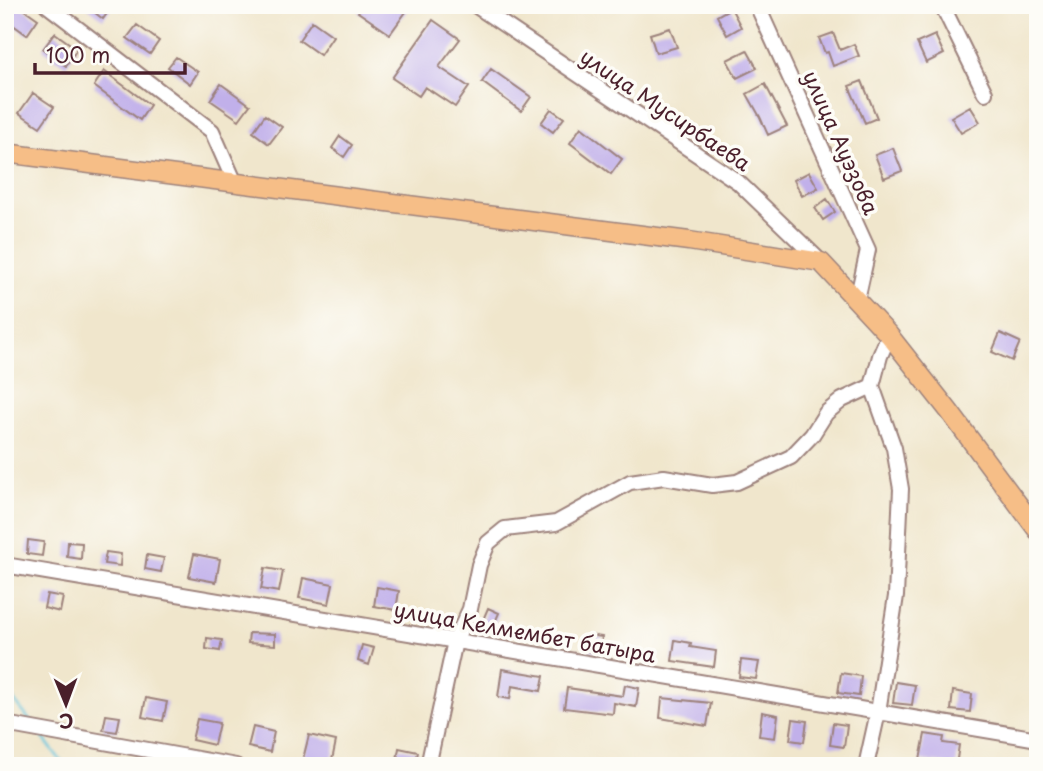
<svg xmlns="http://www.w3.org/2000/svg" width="1043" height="771" font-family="'Playpen Sans',sans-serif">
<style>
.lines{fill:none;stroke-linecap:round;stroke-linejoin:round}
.stream{stroke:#61c5de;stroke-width:2.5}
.building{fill:#c1b0ea}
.minor-casing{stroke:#9d827c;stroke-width:18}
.major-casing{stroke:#9d827c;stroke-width:21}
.minor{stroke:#fff;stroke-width:14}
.major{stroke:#f6be87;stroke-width:18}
.labels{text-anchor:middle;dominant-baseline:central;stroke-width:7;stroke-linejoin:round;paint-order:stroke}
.street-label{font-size:21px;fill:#4a1f2b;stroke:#fdfcf7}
</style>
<rect width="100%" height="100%" fill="#fdfcf7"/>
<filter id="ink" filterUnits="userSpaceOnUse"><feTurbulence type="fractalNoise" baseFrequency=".0143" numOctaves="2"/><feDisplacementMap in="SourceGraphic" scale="14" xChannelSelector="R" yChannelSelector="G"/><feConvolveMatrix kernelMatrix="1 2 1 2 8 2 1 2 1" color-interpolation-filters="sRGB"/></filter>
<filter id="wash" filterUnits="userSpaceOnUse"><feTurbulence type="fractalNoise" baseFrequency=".00686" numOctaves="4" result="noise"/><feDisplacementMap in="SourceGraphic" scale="28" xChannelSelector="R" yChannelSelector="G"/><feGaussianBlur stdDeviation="1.57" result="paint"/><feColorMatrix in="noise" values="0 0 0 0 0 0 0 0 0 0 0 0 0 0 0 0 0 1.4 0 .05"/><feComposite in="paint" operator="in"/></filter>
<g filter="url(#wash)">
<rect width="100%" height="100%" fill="#f0e6cc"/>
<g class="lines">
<!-- stream -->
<path class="stream" d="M5,689L31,722
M41,735L65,766"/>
</g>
<g id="blocks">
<!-- building -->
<path class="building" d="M15,5H18L38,19L27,35L5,19Z
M85,5H113L103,19Z
M363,5H402L408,9L390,34L358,12Z
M731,8L741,27L727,35L717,16Z
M433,20L460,39L439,67L469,87L455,107L425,87L419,96L392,78Z
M312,21L333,36L320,55L299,40Z
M137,25L159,41L150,54L127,38Z
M670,28L677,47L656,53L650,34Z
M55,33L77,49L66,66L43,49Z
M833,33L840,50L854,44L859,56L833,66L828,52L825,53L819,38Z
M935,35L944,54L926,63L917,43Z
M747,50L757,68L737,78L727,60Z
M176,57L198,72L190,84L168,67Z
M491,69L531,97L521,111L482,82Z
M104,71L150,105L140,120L94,86Z
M862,81L877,118L865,123L849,86Z
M221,84L250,105L239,120L210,100Z
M765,84L787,126L768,135L760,117L747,94Z
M33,93L54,107L40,127L19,113Z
M970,106L980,122L961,133L951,117Z
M551,109L564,118L553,132L541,123Z
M265,115L282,127L269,144L253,132Z
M581,127L622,159L611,174L570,143Z
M340,136L352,145L344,157L332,148Z
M893,148L902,171L884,178L875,155Z
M809,172L818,188L802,196L794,180Z
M827,199L835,212L823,220L815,208Z
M1000,333L1020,342L1012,361L992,352Z
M28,540L44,542L42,556L27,554Z
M68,542L82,543L81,559L67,557Z
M106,552L121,554L120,566L104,564Z
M194,554L220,559L216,582L189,577Z
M147,555L164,558L161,572L145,569Z
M265,568L283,571L279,592L261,589Z
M303,578L333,584L329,604L299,598Z
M377,587L399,591L396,610L374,606Z
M47,594L63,597L60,612L44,608Z
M488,608L499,613L493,627L482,622Z
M249,633L275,634V645L248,643Z
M589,635L602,637L599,653L587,651Z
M207,638L222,640L220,651L206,649Z
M675,640L691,643L690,647L716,651L714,667L672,661Z
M362,645L374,648L369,665L358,661Z
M741,660L759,662L756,679L739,677Z
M502,669L544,676L541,691L512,686L510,699L498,697Z
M841,673L861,676L859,696L838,693Z
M896,682L915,685L912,705L893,703Z
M625,685L639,688L636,707L614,703L613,714L564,708L567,688L623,696Z
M953,691L972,694L970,712L951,710Z
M146,698L167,702L163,721L142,717Z
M662,698L711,703L707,726L660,718Z
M762,712L778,715L775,738L759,736Z
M106,715L120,717L117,732L103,730Z
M197,719L219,723L214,745L192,740Z
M793,719L807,721L804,742L790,740Z
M833,723L847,725L844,747L830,745Z
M253,727L274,732L270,752L248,747Z
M925,734L944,737L943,743L959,745L956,766H946L947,764L920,760Z
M309,735L336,741L331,765L303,759Z
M399,748L418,752L415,766H396Z"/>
</g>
</g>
<g filter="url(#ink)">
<use href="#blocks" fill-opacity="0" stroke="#9d827c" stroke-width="2"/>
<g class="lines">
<defs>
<path id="minor" d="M47,5L212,131L235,183
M475,5L738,182L821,262
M757,5L868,250L857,300
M942,5L985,93
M5,565L1038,739
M5,724L236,766
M428,766L455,641L470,609L479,565L488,543L505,529L556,523L630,482L664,477L712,485L737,482L791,457L812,435L826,413L842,400L872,386
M866,766L878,712L896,596L901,489L894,448L872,386L880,356L889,335"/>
<path id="major" d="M5,153L689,241L821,262L889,335L949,411L1038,531"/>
</defs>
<!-- minor casing -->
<use href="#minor" class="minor-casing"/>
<!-- major casing -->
<use href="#major" class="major-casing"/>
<!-- minor -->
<use href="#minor" class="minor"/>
<!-- major -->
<use href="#major" class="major"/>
</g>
</g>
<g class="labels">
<!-- street labels -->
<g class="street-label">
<text transform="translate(666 109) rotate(34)">улица Мусирбаева</text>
<text transform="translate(842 142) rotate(66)">улица Ауэзова</text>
<text transform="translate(525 631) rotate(10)">улица Келмембет батыра</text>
</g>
</g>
<!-- margin -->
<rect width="1043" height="771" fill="none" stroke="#fdfcf7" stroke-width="28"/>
<!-- north arrow -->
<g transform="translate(66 704) rotate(179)" stroke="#fdfcf7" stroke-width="5" paint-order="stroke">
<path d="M0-5L12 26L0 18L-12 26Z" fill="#4a1f2b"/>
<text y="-10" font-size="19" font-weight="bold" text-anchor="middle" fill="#4a1f2b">С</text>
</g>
<!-- scale -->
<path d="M35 63v10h150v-10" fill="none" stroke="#4a1f2b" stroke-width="3.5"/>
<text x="46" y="63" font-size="21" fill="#4a1f2b" stroke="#fdfcf7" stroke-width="5" paint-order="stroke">100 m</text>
</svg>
